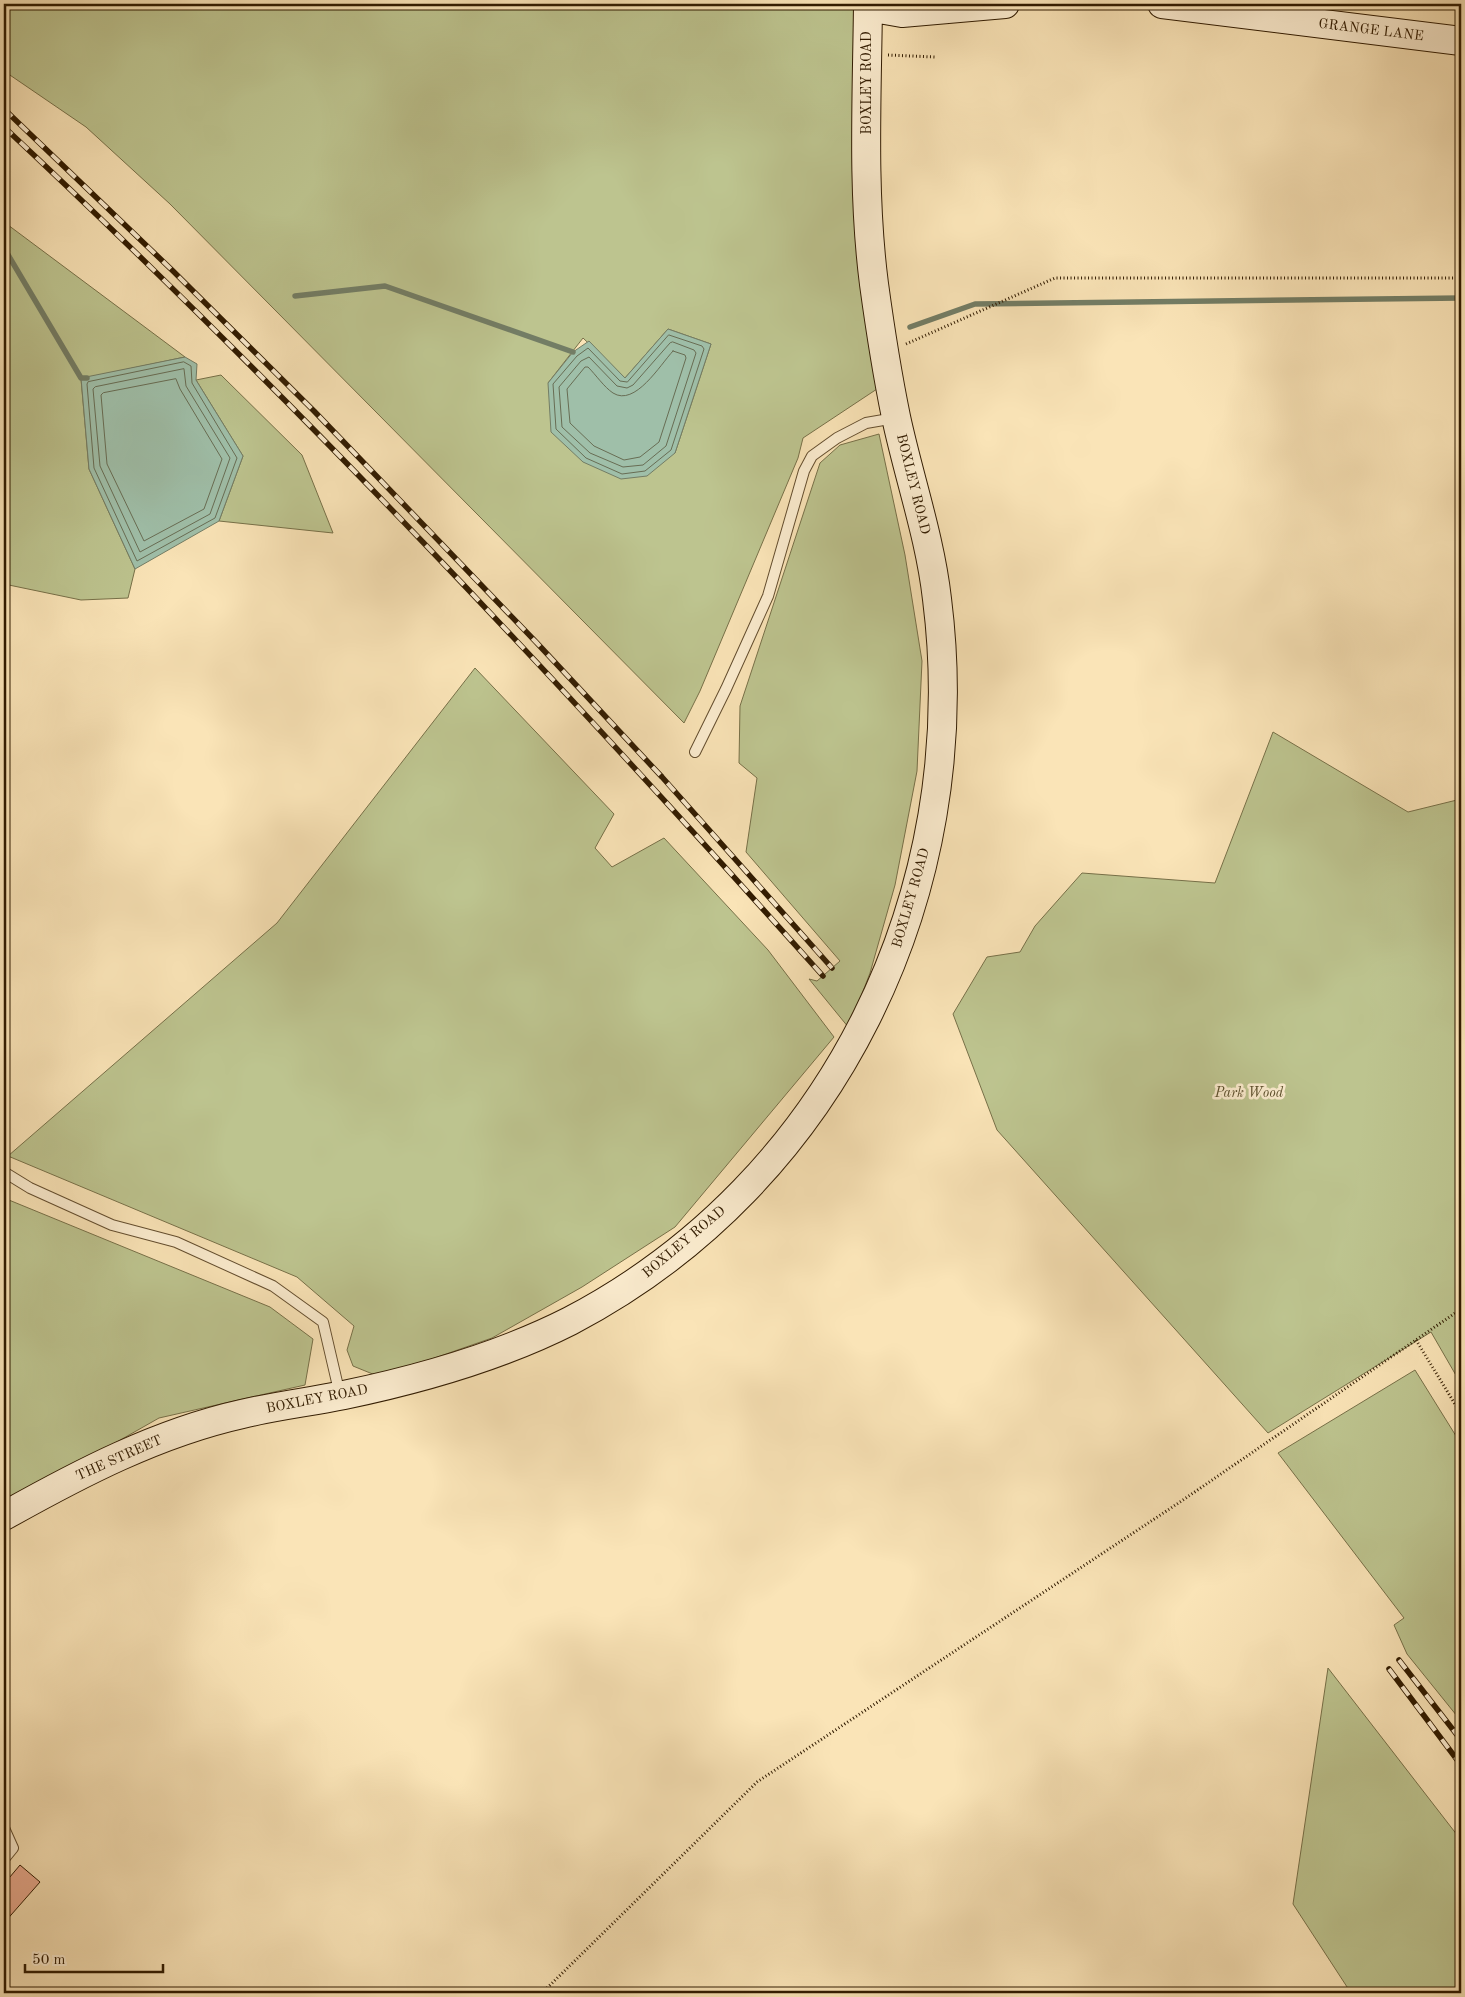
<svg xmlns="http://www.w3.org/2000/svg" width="1465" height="1997" font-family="'Old Standard TT',serif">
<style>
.green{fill:#bdc48f;stroke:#777048;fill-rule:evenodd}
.water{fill:#9fbfa9;stroke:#737d65}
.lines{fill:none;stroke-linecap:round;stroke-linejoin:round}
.shore{stroke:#686d54;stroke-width:1}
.stream{stroke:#737d65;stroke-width:5.5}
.building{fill:#eaab8f;stroke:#311b00}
.lane-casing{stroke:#634d2e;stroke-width:12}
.secondary-casing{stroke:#311b00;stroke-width:30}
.path{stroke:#311b00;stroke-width:3;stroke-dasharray:1 2.5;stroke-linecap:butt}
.lane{stroke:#fcedd0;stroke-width:10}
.secondary{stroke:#fcedd0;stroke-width:28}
.rail-casing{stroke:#311b00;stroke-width:5.5}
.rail{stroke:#fcedd0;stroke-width:4;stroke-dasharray:11;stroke-linecap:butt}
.labels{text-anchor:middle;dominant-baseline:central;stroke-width:5;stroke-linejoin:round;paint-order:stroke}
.street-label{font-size:14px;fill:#311b00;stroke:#fcedd0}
.park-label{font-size:14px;font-style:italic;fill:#5b4e2b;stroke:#fcedd0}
</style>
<rect width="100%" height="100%" fill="#fae4b7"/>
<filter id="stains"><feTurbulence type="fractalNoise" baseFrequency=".004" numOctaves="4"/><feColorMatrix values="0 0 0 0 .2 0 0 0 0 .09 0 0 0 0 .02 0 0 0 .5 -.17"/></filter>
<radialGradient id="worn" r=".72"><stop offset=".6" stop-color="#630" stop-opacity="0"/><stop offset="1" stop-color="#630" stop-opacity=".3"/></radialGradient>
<!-- green -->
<path class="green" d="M4,4H858L880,387L803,438L798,458L700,691L684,723L170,204L86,127L4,71ZM668,329L711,344L675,453L548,383L583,338L625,378Z
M4,222L185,357L81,379L89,469L135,569L128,598L81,600L4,584Z
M221,375L302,455L333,533L219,521L243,456L196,380Z
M879,434L905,555L922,661L917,771L895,885L870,973L849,1028L809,979L817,981L840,961L746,852L757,778L739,763L740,706L820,463L840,445Z
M475,668L614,814L595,848L612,867L664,838L768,950L834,1037L675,1227L582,1287L492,1338L380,1377L353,1366L347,1350L354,1326L297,1277L8,1156L277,923Z
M1273,732L1408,812L1461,799V1384L1431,1332L1268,1433L997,1130L953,1014L987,957L1020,952L1035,926L1082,873L1215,883Z
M4,1198L270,1307L313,1339L305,1385L159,1418L4,1506Z
M1415,1370L1461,1444V1721L1407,1654L1394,1625L1404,1618L1278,1453Z
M1328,1668L1461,1840V1993H1351L1293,1904Z"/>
<!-- water -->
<path class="water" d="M668,329L711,344L675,453L647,476L621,479L583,462L551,432L548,383L573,352L589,341L625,378Z
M185,357L197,364L196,380L243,456L219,521L135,569L89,469L81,378Z"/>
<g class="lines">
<!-- shore -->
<path class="shore" d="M669,335L702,346L704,349L671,450L645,471L622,474L586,458L556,429L553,384L577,356L588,348L620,381L627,382Z
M673,342L694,350L696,353L666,446L643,465L623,467L590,453L562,427L559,387L581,361L589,357L617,386L627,388L633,385L670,343Z
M673,351L685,355L686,358L659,442L640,457L624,460L594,446L570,423L567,389L585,367H588C596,375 604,387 613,393C635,407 660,365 673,351Z
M184,362L191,366L192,383L237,458L215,518L137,561L94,468L87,384L88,382Z
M184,369L186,386L230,458L210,514L140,552L100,466L93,389L95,387Z
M176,379L180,389L222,459L204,509L144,541L107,464L101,395L103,393Z"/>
<!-- stream -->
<path class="stream" d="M4,248L81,378H87
M295,296L385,286L573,352
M910,327L975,304L1461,298"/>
</g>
<!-- building -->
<path class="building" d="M20,1865L40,1882L4,1923V1884Z"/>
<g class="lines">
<defs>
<path id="lane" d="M695,752L726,689L768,596L804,471L812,456L837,438L866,423L895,418
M4,1172L30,1188L112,1225L176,1242L273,1286L323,1322L340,1395
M4,1828L13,1848L4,1859"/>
<path id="secondary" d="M1162,4L1461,41
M868,7L902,13L1005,4
M4,1516C79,1474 157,1433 242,1414C275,1406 310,1402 344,1395C421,1379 499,1357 570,1321C834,1183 974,891 937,599C930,537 909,478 896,417C887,373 880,328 874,284C862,191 867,97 868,4"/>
</defs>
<!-- lane casing -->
<use href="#lane" class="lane-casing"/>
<!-- secondary casing -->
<use href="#secondary" class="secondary-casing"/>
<!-- path -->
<path class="path" d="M888,55L935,57
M906,344L1055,278H1461
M1416,1340L1461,1414
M542,1993L757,1782L1183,1500L1461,1309"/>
<!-- lane -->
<use href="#lane" class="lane"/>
<!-- secondary -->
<use href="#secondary" class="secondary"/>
<defs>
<path id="rail" d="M4,109L173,271L314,411L536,642L662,777L832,968
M4,127C292,396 561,683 823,976
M1399,1660L1461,1740
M1389,1669L1461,1765"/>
</defs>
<!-- rail casing -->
<use href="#rail" class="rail-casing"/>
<!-- rail -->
<use href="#rail" class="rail"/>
</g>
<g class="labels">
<!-- street labels -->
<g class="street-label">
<text transform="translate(1371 30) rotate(7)">GRANGE LANE</text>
<text transform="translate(867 83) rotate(-90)">BOXLEY ROAD</text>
<text transform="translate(913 484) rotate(76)">BOXLEY ROAD</text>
<text transform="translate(911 898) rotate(-74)">BOXLEY ROAD</text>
<text transform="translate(684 1242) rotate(-40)">BOXLEY ROAD</text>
<text transform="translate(317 1399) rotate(-11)">BOXLEY ROAD</text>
<text transform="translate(119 1458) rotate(-24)">THE STREET</text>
</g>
<!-- park labels -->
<g class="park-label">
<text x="1249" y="1093">Park Wood</text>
</g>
</g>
<!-- margin -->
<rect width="1465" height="1997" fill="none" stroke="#fae4b7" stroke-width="20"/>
<rect x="5" y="5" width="1455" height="1987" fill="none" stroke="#311b00" stroke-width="2.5"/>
<rect x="10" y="10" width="1445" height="1977" fill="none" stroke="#311b00"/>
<!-- scale -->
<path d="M25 1964v8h138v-8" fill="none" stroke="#311b00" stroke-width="2.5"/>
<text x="32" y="1964" font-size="15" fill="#311b00" stroke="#fcedd0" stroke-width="4" paint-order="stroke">50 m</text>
<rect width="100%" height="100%" filter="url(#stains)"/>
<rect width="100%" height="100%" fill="url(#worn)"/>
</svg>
